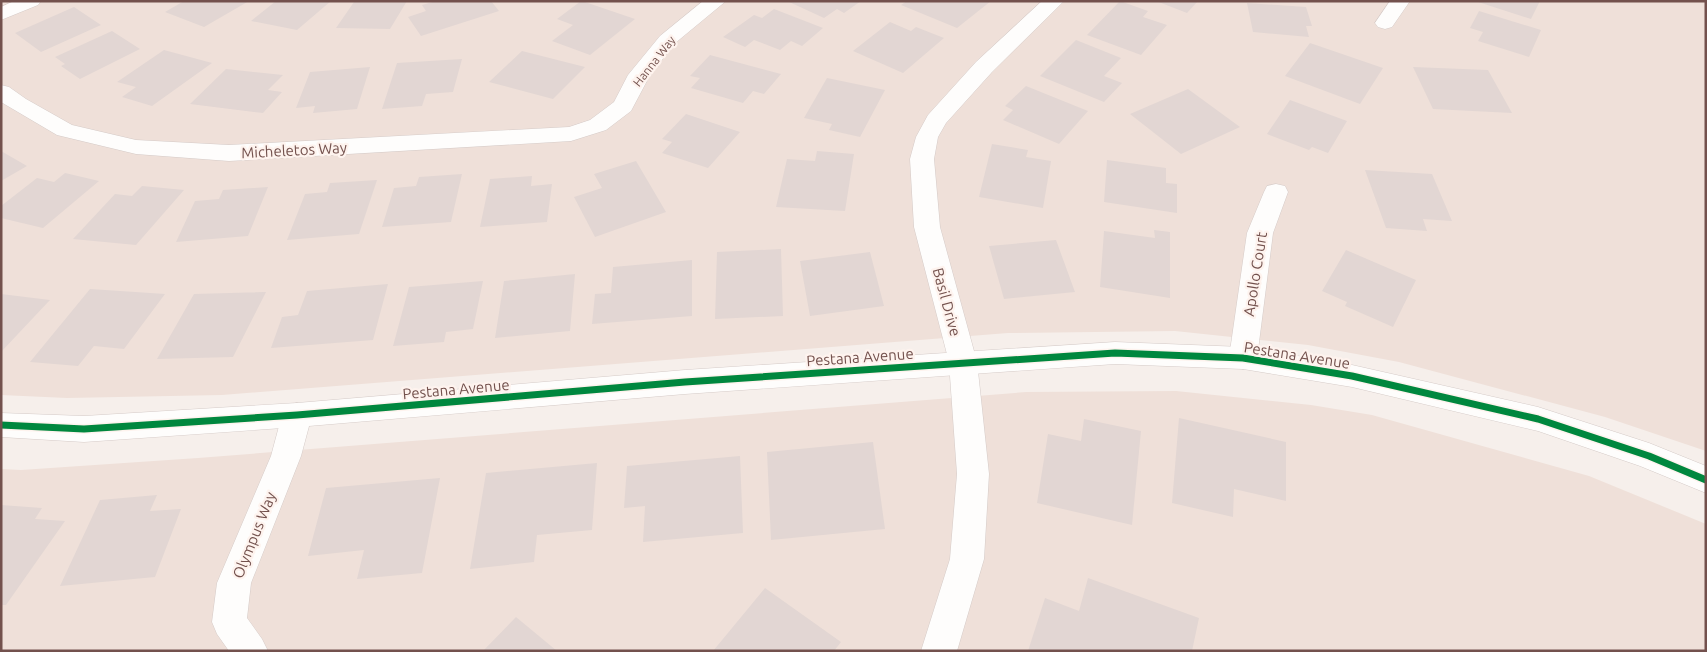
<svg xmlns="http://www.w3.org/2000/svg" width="1707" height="652" font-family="Ubuntu,sans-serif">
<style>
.residential{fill:#efe0d9}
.building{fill:#e2d6d3}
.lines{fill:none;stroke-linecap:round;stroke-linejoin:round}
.minor-casing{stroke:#d5cbc8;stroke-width:1}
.tertiary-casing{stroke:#d5cbc8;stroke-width:1}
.minor{fill:#fefdfc;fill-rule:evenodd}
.tertiary{fill:#fefdfc;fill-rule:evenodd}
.cycleway-casing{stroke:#fef3ee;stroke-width:10}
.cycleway{stroke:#00873e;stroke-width:7}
.labels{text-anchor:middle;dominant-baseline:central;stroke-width:4.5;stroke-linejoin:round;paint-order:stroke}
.far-street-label{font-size:12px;fill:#73514d;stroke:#fef3ee}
.street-label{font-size:15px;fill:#73514d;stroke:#fef3ee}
</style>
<rect width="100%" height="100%" fill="#f6efeb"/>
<!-- residential -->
<path class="residential" d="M1,1H1706V451L1605,417L1399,362L1308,345L1175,331L1008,333L222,395L67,398L1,395Z
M1176,391L1311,405L1372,415L1589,476L1706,524V651H1V469L21,470L198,458L1026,392Z"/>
<!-- building -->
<path class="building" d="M184,1H249L204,27L165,12Z
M276,1H331L297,30L251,21Z
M407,1L390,29L336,28L354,2Z
M436,1H491L499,11L421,36L408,17L426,11L422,5Z
M581,1H582L635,19L590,55L552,41L573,25L557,19Z
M787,1H861L844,13L837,9L824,18Z
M907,1H991L957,28L901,5Z
M1120,1L1148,11L1143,17L1167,25L1141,55L1087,35Z
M1156,1H1198L1187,13Z
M1475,1H1540L1531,19Z
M1247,3L1306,7L1312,26H1306L1309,37L1253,32Z
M74,7L101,25L41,52L15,33Z
M774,9L823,28L802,46L791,41L780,50L754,40L745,47L723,37L754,15L762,18Z
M1479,11L1541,30L1529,57L1478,41L1483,32L1470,28Z
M890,22L911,31L916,27L944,38L903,73L853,51Z
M112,31L140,49L80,79L61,66L65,64L55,57Z
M1076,40L1121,58L1104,76L1122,83L1104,102L1040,76Z
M1310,43L1383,68L1360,104L1285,76Z
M164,50L212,63L152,106L122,97L136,87L117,82Z
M522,51L585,67L553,99L489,82Z
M710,55L781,74L764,94L753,91L743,103L691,88L700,78L690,76Z
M462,59L453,92L426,94L422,106L382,109L397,63Z
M370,67L357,109L313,113L315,106L296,108L310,72Z
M1413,67L1488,70L1512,113L1433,109Z
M226,69L283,75L268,90L282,92L263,113L190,104Z
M827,78L885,90L860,137L829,130L832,124L804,118Z
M1026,86L1088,111L1059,144L1003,120L1013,110L1005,106Z
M1188,89L1240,127L1181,154L1130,114Z
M1290,100L1347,121L1328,153L1312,147L1309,150L1267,134Z
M686,114L740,132L708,168L662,153L672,142L662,139Z
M992,144L1028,150L1026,157L1051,161L1043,208L979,197Z
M1,151L27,166L1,181Z
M817,151L854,154L845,211L776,207L787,159L815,161Z
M1107,160L1166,168V183L1177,184V213L1104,202Z
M636,161L666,212L595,237L574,197L602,188L594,174Z
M1365,170L1432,174L1452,221L1423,219L1427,231L1386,228Z
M65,173L99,181L43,228L1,218V206L37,178L54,182Z
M462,174L451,222L382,227L394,188L416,186L419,177Z
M532,176L531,186L552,184L547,222L480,227L490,179Z
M377,180L359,234L287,240L305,194L327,192L330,183Z
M142,186L184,190L136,245L73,239L115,194L132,196Z
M268,187L248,236L176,242L195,201L219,199L223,190Z
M1154,230L1170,232V298L1100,287L1104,231L1155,238Z
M1056,240L1075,292L1004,299L989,246Z
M781,249L783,316L715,319L717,252Z
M1346,250L1416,280L1393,327L1345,306L1347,302L1322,291Z
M870,252L884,306L810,316L800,261Z
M692,260V316L592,324L595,294L611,293L613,267Z
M575,274L570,331L495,338L504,281Z
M483,281L473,329L446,332L444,342L393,346L409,287Z
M388,284L373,340L271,348L282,317L298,315L307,291Z
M90,289L165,294L124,349L94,346L78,366L30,362Z
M266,292L233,357L157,359L194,294Z
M1,294L50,300L1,352Z
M1179,418L1286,442V501L1234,489L1233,517L1172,503Z
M1084,419L1141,431L1132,525L1037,503L1048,434L1081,441Z
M873,442L885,529L771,540L767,452Z
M740,456L743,533L643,542L645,506L624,508L627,466Z
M597,463L592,530L537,535L534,562L470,569L486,473Z
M440,478L422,573L357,579L364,550L308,556L326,488Z
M157,495L150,511L181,509L155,577L60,586L100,500Z
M1,505L42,508L35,519L65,521L6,605H1Z
M1088,578L1199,618L1192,651H1028L1045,598L1079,611Z
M765,588L841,642L834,651H713Z
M516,617L557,651H483Z"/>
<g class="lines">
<defs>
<path id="minor" d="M703,1H726L674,44L649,77L631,111L606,130L571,141L229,161L136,154L57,135L1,102V85L9,87L26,99L72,125L136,140L229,145L569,127L590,120L614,102L628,75L660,36Z
M1042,1H1064L992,72L946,123L938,137L934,159L940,227L977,362L989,474L984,559L957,651H921L950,559L957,474L949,362L914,227L910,159L916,137L928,115L976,62Z
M1390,1H1410L1392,27L1385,29L1378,27L1375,23Z
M1276,184L1285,186L1288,192L1273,233L1257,358L1253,366L1243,369L1233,366L1229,358L1247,233L1264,192L1267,186Z
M297,403L307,406L312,415L301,456L251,583L247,618L262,639L268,651H229L217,634L212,622L217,583L271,456L282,415L287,406Z"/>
<path id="tertiary" d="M14,1H41L38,5L1,20V7Z
M1115,342L1243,347L1352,365L1538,407L1649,443L1706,466V493L1640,466L1538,431L1352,387L1243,369L1115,364L685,394L297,427L84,442L1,437V413L84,416L297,403L685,370Z"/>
</defs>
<!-- minor casing -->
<use href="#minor" class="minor-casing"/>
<!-- tertiary casing -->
<use href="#tertiary" class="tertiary-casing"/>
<!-- minor -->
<use href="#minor" class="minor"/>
<!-- tertiary -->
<use href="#tertiary" class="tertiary"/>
<defs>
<path id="cycleway" d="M1,425L84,429L297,415L685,382L1115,353L1243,358L1352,376L1538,419L1649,456L1706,480"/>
</defs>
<!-- cycleway casing -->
<use href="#cycleway" class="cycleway-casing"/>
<!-- cycleway -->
<use href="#cycleway" class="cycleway"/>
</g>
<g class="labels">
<!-- far-street labels -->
<g class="far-street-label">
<text transform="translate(654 61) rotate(-52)">Hanna Way</text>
</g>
<!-- street labels -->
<g class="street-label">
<text transform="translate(294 150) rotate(-3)">Micheletos Way</text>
<text transform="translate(1255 274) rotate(-81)">Apollo Court</text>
<text transform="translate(947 302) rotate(75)">Basil Drive</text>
<text transform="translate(1297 355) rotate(9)">Pestana Avenue</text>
<text transform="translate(860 357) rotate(-4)">Pestana Avenue</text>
<text transform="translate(456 389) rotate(-5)">Pestana Avenue</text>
<text transform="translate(254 535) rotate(-68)">Olympus Way</text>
</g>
</g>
<!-- border -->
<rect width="1707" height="652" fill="none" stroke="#73514d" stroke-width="5"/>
</svg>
